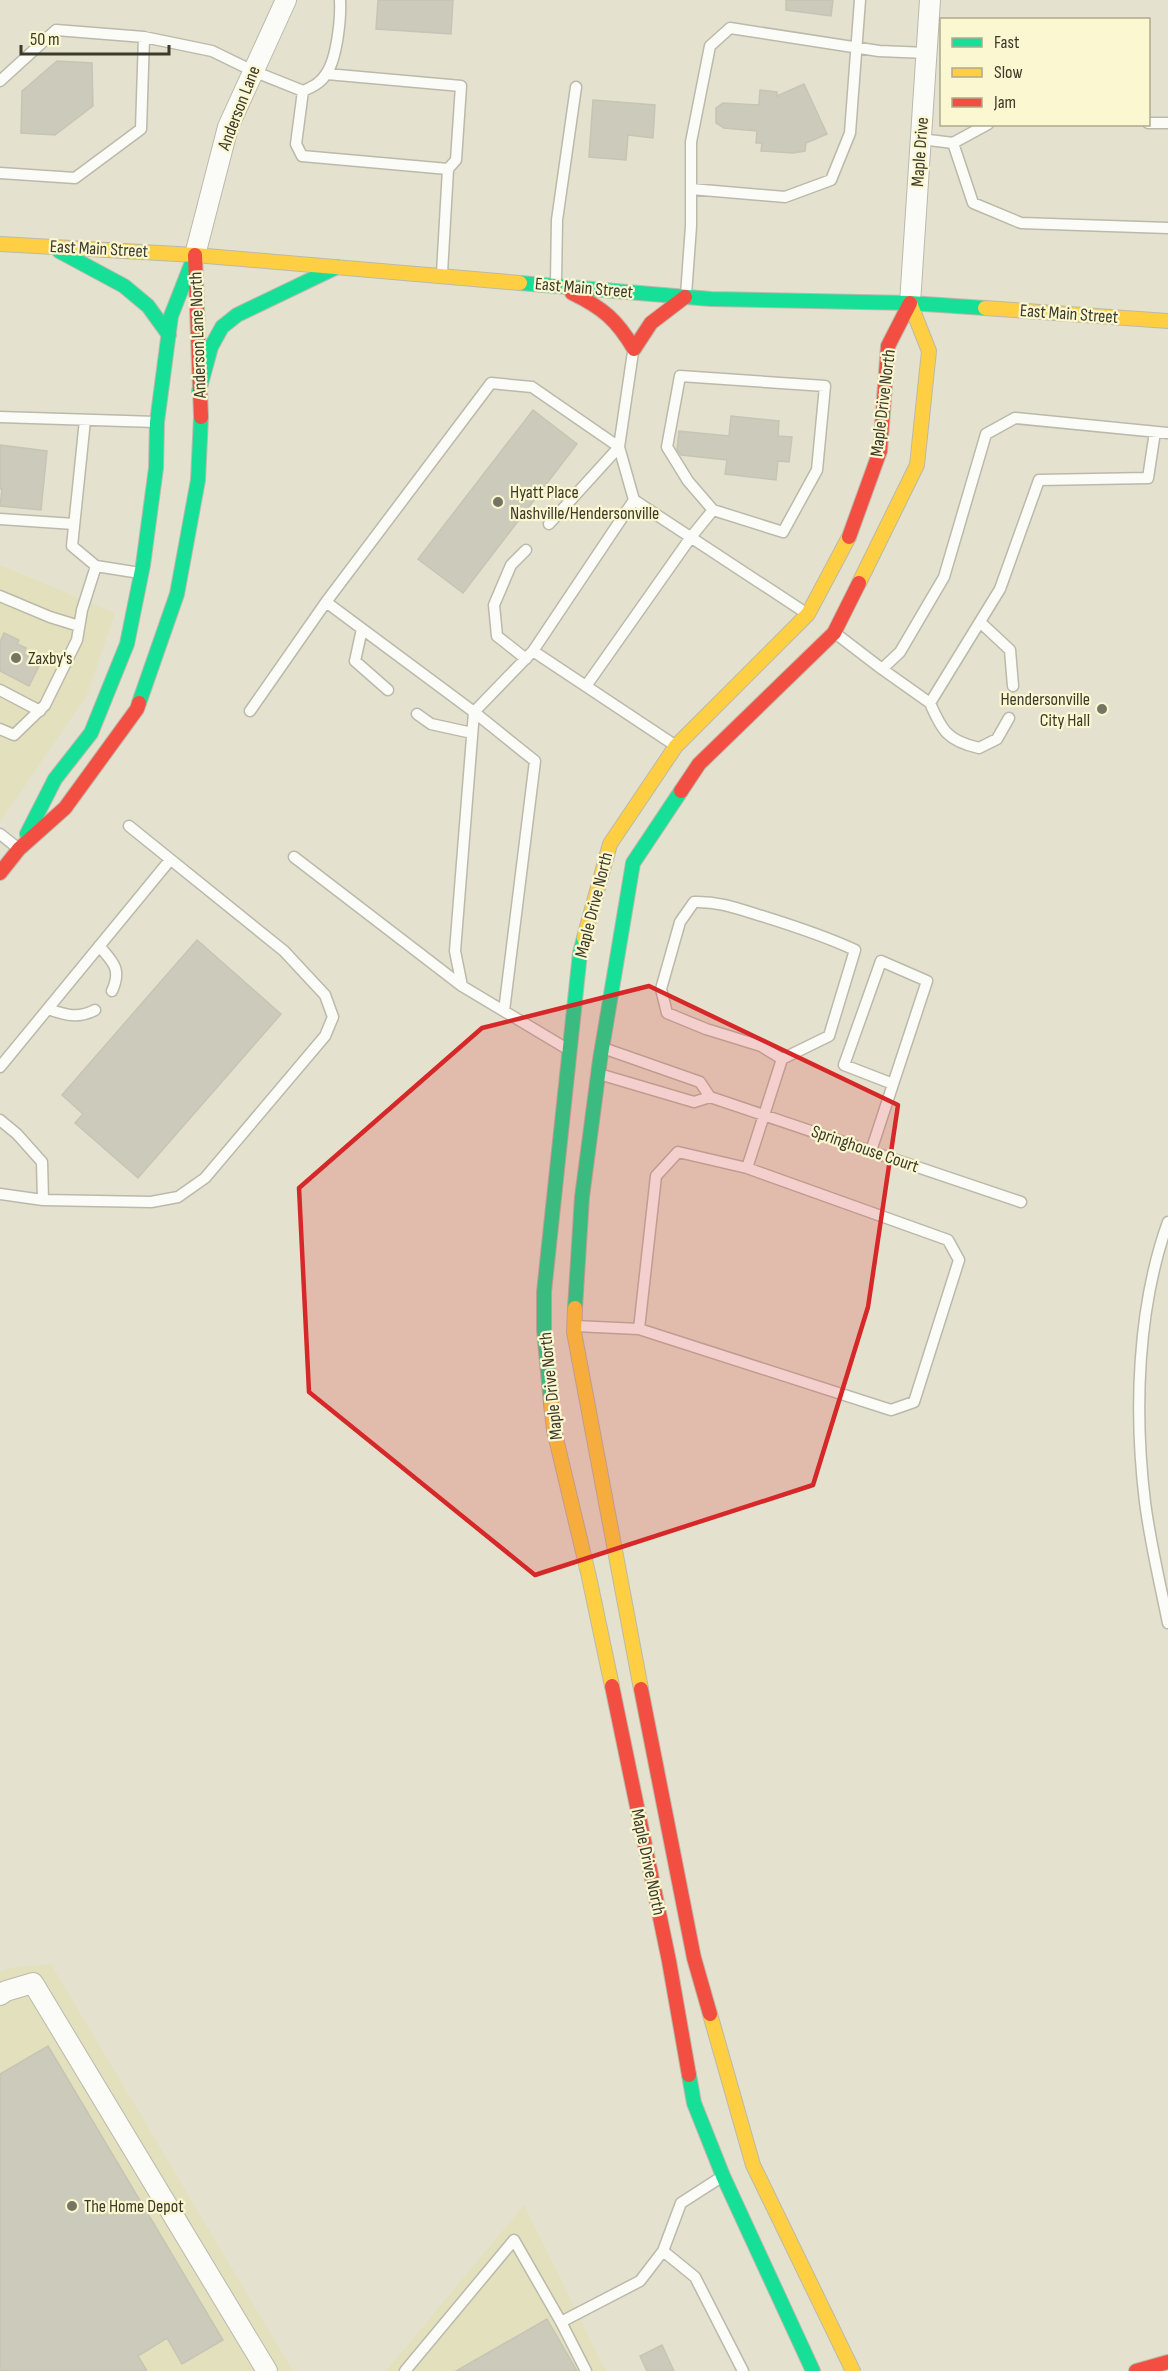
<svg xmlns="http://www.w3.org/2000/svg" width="1168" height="2371" font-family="'Sofia Sans Condensed',sans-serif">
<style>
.built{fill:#e3e0be}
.building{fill:#cccbbb;stroke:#c6c4b4;stroke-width:1.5}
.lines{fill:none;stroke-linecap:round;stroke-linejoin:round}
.lane-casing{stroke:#bbb9aa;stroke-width:13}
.street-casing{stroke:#bbb9aa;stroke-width:22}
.fast-casing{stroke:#bbb9aa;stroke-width:16}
.slow-casing{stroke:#bbb9aa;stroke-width:16}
.jam-casing{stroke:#bbb9aa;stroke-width:16}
.lane{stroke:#fbfbf8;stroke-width:10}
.street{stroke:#fbfbf8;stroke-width:20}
.fast{stroke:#16e098;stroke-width:14}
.slow{stroke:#ffcf43;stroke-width:14}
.jam{stroke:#f24e42;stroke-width:14}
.marked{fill:#d62828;fill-opacity:0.2;stroke:#d62828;stroke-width:4.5;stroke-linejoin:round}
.poi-dot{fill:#767564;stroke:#fbf7d1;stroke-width:2}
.labels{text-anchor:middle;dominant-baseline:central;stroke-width:4.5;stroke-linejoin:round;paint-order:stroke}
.street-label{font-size:18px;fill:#3b3a2b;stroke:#fbf7d1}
.poi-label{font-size:18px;fill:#3b3a2b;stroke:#fbf7d1;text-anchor:start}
</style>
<rect width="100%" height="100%" fill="#e4e2ce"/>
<!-- built -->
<path class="built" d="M0,565L115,613L87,695L0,822Z
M51,1964L293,2371H0V1973L8,1968Z
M524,2205L606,2371H386Z"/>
<!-- building -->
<path class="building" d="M378,0H453L451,34L376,29Z
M786,0H833L831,16L786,10Z
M57,61L92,63L93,106L55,135L21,133L22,91Z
M804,84L827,134L806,143L805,151L793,153L761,151L762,143H756L757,131L724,128L716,123V108L723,103L759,105L760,90L777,92V96Z
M593,100L655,105L653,138L628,135L626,160L589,157Z
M533,410L577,444L463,593L418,559Z
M731,416L779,421L778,436L792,437L789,462L778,461L776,480L725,474L727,460L681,455L677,449L679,431L729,436Z
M0,445L47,451L41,510L0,506L2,489H0Z
M4,633L19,640L17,644L26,648L24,654L41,662L29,686L0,671V642Z
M197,940L281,1014L138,1178L75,1123L83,1114L62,1095Z
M48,2046L223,2340L182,2364L167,2338L138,2356L147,2371H0V2074Z
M547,2319L577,2371H456Z
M662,2345L674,2371H647L640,2356Z"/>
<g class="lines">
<defs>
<path id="lane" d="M327,74L461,86L456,160L448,169L442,273
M0,81L56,30L144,37L212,51L253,71L303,91L296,144L302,156L448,169
M303,91C312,87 321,83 326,74C337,59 341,18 340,0
M1148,123H1168
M921,139L953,143L973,203L1021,223L1168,228
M953,143L988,124
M0,173L75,178L141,129L144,37
M691,189L785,197L831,180L850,133L860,0
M556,282L557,220L576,87
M686,295L691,226V142L710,46L730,28L879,51L927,53
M0,417L156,422
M85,420L72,546L96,566
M619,447L634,500L806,613
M0,519L74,524
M549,524L619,447
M0,596L50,617L79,626
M980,622L1010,650L1013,686
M362,629L355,661L388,690
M835,633L882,669L900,652L944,577L986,434L1015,418L1168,433
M533,651L634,500
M526,659L497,636L494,605L511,565L526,550
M882,669L930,703L1000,589L1039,480L1148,478L1155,432
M586,686L691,537L713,510L783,532L817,470L825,386L680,376L667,447L688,481L713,510
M0,690L40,711
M930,703C942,731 948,741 979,748L997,739L1009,718
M250,711L326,602
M417,714L431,724L472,733
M0,729L14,735L45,705L77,640L82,610L96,566L140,573
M0,834L19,849
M294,857L462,986
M99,946C113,962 122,969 112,991
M48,1009C65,1015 78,1019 95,1010
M504,1011L535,761L474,712L533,651L676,746
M569,1050L462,986L455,951L474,712L326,602L491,383L532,387L619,447L633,352
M0,1067L170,860
M599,1074L694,1102L710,1097L700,1082L603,1048
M710,1097L1021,1202
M0,1120L17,1134L42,1162L43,1200
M871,1151L927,981L881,961L844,1065L893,1084
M0,1194L43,1200L151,1202L178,1197L205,1178L325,1036L333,1017L325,995L284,951L129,826
M1168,1222C1137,1308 1134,1412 1145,1502C1150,1542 1160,1583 1168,1623
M575,1326L639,1329L656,1176L678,1152L747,1168L782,1059L829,1036L855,950C825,936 794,926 762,916C739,909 719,901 694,902L680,922L661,989L667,1013L706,1029L761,1046L782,1059
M639,1329L891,1410L914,1402L959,1260L948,1240L747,1168
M663,2251L695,2277L743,2371
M405,2371L514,2240L561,2322
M586,2371L561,2322L640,2281L663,2251L681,2203L723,2176"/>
<path id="street" d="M195,255L228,127L286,0
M910,303L930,0
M0,1995L6,1991L33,1983L267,2371"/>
<path id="fast" d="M59,251L124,286L148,306L169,335
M520,283L711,299L910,303L985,308
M199,391L211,347L222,327L237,315L337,267
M139,703L177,594L198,480L201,417
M27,834L55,779L91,733L127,644L143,565L156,468L157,422L171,316L191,265
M575,1308L582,1197L600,1060L633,863L681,791
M551,1404L544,1330V1292L580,953L584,938
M689,2075L694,2103L723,2176L813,2371"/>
<path id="slow" d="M0,244L195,255L520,283
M985,308L1168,321
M859,583L917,465L929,351L910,303
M584,938L610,844L676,746L808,614L849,537
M575,1308L574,1332L641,1689
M551,1404L554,1430L589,1577L612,1686
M710,2014L753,2165L853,2371"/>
<path id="jam" d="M195,255L201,417
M572,293C603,308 617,320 634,349
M634,349L651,323L685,297
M849,537L880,451L888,346L910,303
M681,791L699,764L834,633L859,583
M0,873L19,849L65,808L137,709L139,703
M612,1686L669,1961L689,2075
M641,1689L694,1958L710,2014
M1136,2371L1168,2362"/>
</defs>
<!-- lane casing -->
<use href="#lane" class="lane-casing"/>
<!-- street casing -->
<use href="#street" class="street-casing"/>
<!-- fast casing -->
<use href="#fast" class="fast-casing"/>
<!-- slow casing -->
<use href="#slow" class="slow-casing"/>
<!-- jam casing -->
<use href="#jam" class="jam-casing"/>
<!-- lane -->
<use href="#lane" class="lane"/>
<!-- street -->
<use href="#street" class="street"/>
<!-- fast -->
<use href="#fast" class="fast"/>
<!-- slow -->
<use href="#slow" class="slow"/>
<!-- jam -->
<use href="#jam" class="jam"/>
</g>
<!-- marked area -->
<path class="marked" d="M649,986L898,1105L868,1307L813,1485L535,1575L309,1392L299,1188L482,1028Z"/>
<!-- markers -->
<g class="poi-dot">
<circle cx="498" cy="502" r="6"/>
<circle cx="16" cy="658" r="6"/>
<circle cx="1102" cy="709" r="6"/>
<circle cx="72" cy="2206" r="6"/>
</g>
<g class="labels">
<!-- street labels -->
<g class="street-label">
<text transform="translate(239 108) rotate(-69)">Anderson Lane</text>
<text transform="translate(920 152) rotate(-86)">Maple Drive</text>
<text transform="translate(99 249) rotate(3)">East Main Street</text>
<text transform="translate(584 288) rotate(5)">East Main Street</text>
<text transform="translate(1069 314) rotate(4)">East Main Street</text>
<text transform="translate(198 335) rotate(-92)">Anderson Lane North</text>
<text transform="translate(883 403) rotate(-83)">Maple Drive North</text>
<text transform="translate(594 905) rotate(-76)">Maple Drive North</text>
<text transform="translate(865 1149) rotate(19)">Springhouse Court</text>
<text transform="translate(551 1386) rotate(-96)">Maple Drive North</text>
<text transform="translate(648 1862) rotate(78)">Maple Drive North</text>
</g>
<!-- poi labels -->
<g class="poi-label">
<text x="510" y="492">Hyatt Place<tspan x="510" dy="21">Nashville/Hendersonville</tspan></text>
<text x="28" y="658">Zaxby's</text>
<text x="1090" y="699" text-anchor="end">Hendersonville<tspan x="1090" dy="21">City Hall</tspan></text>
<text x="84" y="2206">The Home Depot</text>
</g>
</g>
<!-- legend -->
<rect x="940" y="18" width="210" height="108" fill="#fbf7d1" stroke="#aeab8f" stroke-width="1.5"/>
<rect x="952" y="38" width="30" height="9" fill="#16e098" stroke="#aeab8f" stroke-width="1.5"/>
<text x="994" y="48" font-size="18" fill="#3b3a2b">Fast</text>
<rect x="952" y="68" width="30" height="9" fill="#ffcf43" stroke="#aeab8f" stroke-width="1.5"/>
<text x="994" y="78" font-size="18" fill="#3b3a2b">Slow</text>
<rect x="952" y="98" width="30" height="9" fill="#f24e42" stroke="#aeab8f" stroke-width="1.5"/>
<text x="994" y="108" font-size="18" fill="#3b3a2b">Jam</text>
<!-- scale -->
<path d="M21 45v9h148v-9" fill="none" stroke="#3b3a2b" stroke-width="3"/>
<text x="30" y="45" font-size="18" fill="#3b3a2b" stroke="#fbf7d1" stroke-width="4.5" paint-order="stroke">50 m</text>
</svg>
